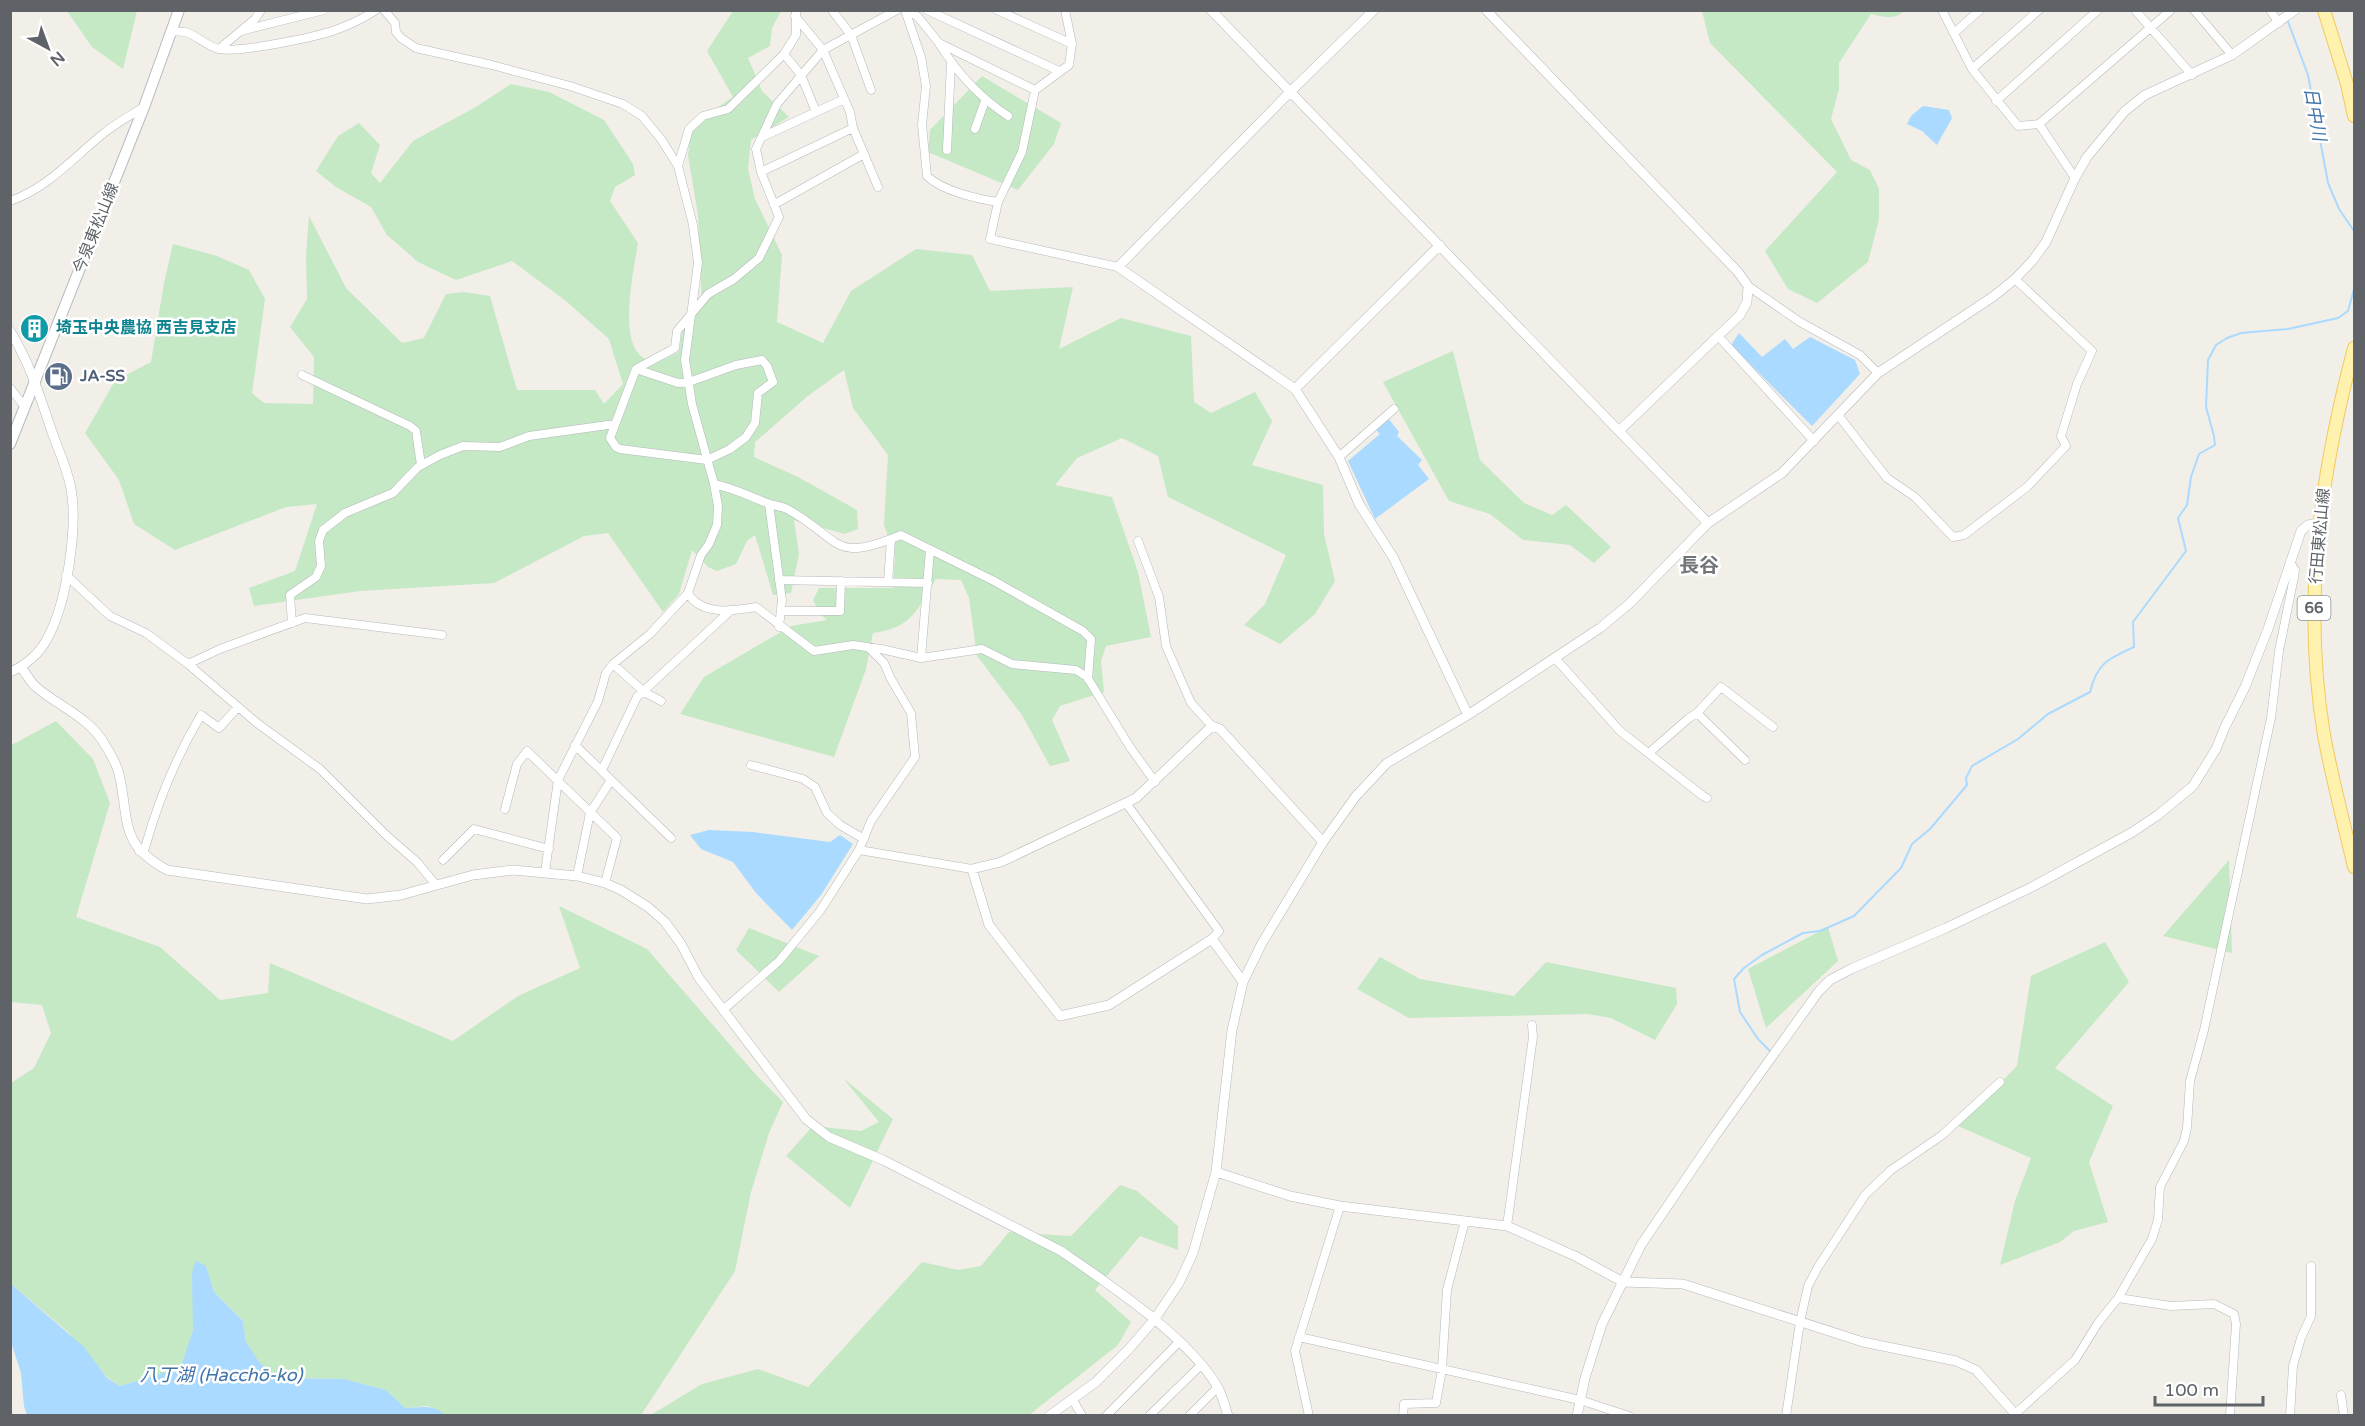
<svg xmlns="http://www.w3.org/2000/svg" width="2365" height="1426" font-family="'Varela Round','Noto Sans JP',sans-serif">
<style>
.green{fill:#c5e8c5}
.water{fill:#aadaff}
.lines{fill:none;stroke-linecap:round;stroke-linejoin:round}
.stream{stroke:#aadaff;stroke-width:2}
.minor-casing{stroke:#b5b8bc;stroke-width:9}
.tertiary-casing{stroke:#b5b8bc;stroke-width:10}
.secondary-casing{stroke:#b6babf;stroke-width:12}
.primary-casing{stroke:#f2c960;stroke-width:14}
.minor{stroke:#fff;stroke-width:8}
.tertiary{stroke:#fff;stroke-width:9}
.secondary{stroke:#fff;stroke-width:10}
.primary{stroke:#fff2af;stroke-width:12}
.labels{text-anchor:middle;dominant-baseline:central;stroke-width:5;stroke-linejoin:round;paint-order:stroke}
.shield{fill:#fff;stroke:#8f9295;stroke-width:1.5}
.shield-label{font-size:15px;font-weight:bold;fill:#5f6368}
.street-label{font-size:16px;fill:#5f6368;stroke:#fff}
.culture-label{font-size:16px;font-weight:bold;fill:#0d838f;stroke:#fff;text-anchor:start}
.service-label{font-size:16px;font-weight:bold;fill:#4e5e75;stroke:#fff;text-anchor:start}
.water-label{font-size:18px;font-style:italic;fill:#4174aa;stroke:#fff}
.quarter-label{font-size:20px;font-weight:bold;fill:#70757a;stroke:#fff}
</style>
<rect width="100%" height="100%" fill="#f1efe8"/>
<!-- green -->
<path class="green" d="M67,11H137L123,69L92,47Z
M733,11H781L772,28L770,46L748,58L762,91L789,117L751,140L748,169L755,199L782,255L777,322L823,343L851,291L916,249L972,255L990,291L1073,287L1059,349L1121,318L1191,336L1194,402L1211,413L1255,392L1272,421L1252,465L1323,485L1324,534L1335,581L1315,614L1280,644L1244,625L1265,604L1286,555L1168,497L1158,456L1122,438L1077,458L1055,485L1112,497L1138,572L1151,637L1106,646L1101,661L1104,692L1060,706L1052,720L1070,761L1050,766L1022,715L977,656L969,598L961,580L936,579C917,610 912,628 873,633L866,669L834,757L680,714L704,677L791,626L827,620L820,614L813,600L819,588H893L895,555L884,525L888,455L853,408L844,370L809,395L755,442L754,457L798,477L857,510L858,529L845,534L794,520L799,554L791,593L773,595L755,535L747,541L736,564L717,571L708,567L692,550L679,594L663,612L608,533L584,536L494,583L360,591L254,606L249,588L295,571L317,504L286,507L175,550L134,524L119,480L85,433L115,381L151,362L164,283L173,244L217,256L249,270L265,299L252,393L264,403L313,404L314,357L290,327L307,299L306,255L309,216L346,288L402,343L424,338L446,294L464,292L490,296L517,390H595L604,404L623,384L609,339L566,301L512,261L456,280L418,262L387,235L371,207L336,187L316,171L338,136L359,123L380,145L371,173L380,183L413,141L474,108L511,84L549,92L604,120L633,164L635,175L615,187L610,201L638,243C634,269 620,331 638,353C642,358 649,361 653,365L679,352L683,324L702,308L698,215L688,155L692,125L733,97L707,51Z
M1702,11H1904C1895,20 1882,17 1871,14L1839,63V89L1831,119L1851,160L1870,170L1879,189V219L1868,262L1817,303L1788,289L1765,251L1837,172L1710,43Z
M982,76L1061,123L1054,144L1018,190L928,152L930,130Z
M1453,351L1480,460L1524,503L1552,515L1566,505L1611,547L1594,563L1570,545L1523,540L1490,514L1449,501L1383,382Z
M56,721L93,759L110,803L76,917L160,947L220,1000L268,993L270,963L453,1041L518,996L580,968L559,906L647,949L757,1076L783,1102L769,1133L751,1192L735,1271L641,1415H442L428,1406L405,1408L386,1390L344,1379L282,1378L270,1371L260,1363L246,1342L243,1321L214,1292L206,1266L192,1276C193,1301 199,1350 178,1367C168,1374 132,1382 120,1386L108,1378L67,1331L11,1284V1083L34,1068L51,1033L42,1005L11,1002L10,746Z
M2229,860L2232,953L2163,936Z
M1828,927L1838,961L1766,1028L1748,969Z
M749,928L819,956L779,992L736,950Z
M2105,942L2129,982L2055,1068L2113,1106L2089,1162L2108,1222L2074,1231L2060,1242L2000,1265L2015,1201L2031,1158L1958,1126L2017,1066L2031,976Z
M1380,957L1420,979L1514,996L1546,962L1676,988L1677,1004L1655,1040L1611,1018L1588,1014L1409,1018L1357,989Z
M843,1078L893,1119L850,1208L786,1156L813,1126L861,1131L879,1122Z
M1120,1185L1137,1191L1178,1226V1250L1140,1236L1095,1290L1131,1322L1118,1345L1029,1415L649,1416L702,1384L758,1369L808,1387L922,1262L958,1270L981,1266L1009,1232L1071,1236Z"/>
<!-- water -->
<path class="water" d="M1923,106L1949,110L1952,118L1937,145L1922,131L1907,124L1911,116Z
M1739,333L1762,357L1785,339L1793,349L1810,337L1855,360L1860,374L1812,426L1731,345Z
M1387,417L1399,432L1397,436L1422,460L1418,465L1429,479L1375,519L1348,461L1380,434L1375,429Z
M709,830L753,832L830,842L840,835L853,844L821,895L792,930L756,893L733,862L701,849L690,835Z
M196,1261L206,1266L214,1292L243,1321L246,1342L260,1363L270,1371L282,1378L344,1379L386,1390L405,1408C419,1408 433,1403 444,1415H27L24,1406L21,1373L11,1342V1284L84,1347L107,1378L120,1386L176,1369L183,1361L193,1330L192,1276L193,1267Z"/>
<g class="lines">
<!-- stream -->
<path class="stream" d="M2287,19L2308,75L2328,183L2339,209L2354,231
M1770,1051L1758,1039L1740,1012L1734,979L1744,968L1762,955L1803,933L1820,931L1854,916L1901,868L1912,844L1930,829L1967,785L1966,778L1972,766L2018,739L2048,714L2090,692C2097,663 2108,659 2134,647L2133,622L2186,551L2178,518L2187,505L2191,477L2199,454L2215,445L2214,436L2206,407L2208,360L2216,345L2227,338L2241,333L2288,329L2338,318L2348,311L2354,289"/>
<defs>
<path id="minor" d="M384,10L395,23L396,32L401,38L416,48L492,65L570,86L623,104L642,116L661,139L678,166L693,225L698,263L685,360L692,404L714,484L718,506L717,525L709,544L701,555L688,593L650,634L613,664L606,673L598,701L558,780L545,872
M832,10L851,35L871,90
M905,10L921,57L926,86L922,125L927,176C942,191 978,199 998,202
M909,10L918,17L939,43L1035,90
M927,10L1059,71
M997,10L1072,44
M1065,10L1072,44L1069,65L1035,90L1022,152L998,202L990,239L1118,267
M1942,10L1972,69L2018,126L2039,124L2075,178
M2135,10L2192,75
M2194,10L2232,55
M2270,10L2279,23
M795,16L823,50L850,112L853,128L878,187
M171,31C175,32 181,31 185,32C197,35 206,46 219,49C238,53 318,37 338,29C352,24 364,18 376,10
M241,31L324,10
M1954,33L1980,10
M940,45C958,74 979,97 1008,116
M219,49L255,19L261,10
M784,54L801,75L816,112
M1972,69L2039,10
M1996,101L2098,10
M2039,124L2171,10
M975,129L985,101
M762,137L844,99
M947,150L951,63
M678,166L689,129L703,116L728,109L784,54L796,35V10
M761,172L853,128
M10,201C48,188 74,157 104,133C116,123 131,115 144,107
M775,204L864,154
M1748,286L1800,322L1860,355L1878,373
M1719,337L1814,441
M762,360L767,366L773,382L758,393L755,423L746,437L730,449L707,460L620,449L616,447L610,438L636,369L678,383L689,382L736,365Z
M636,369L675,348L677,331L708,294L734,279L759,258L779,217L761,172L756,149L777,104L823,50L897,10
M302,375L410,426L416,431L421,465
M10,388L25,407
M1838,415L1887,478L1915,497L1953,537L1964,535L2027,487L2066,446L2061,436L2077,384L2092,351L2015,279
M1339,457L1394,409
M714,484C733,488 749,496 767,503C774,506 783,506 789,510C842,540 832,564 901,535L994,581L1083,631L1091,639L1088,679
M769,504L782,600L779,627
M1138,541L1159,597L1166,646L1191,703L1212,726
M66,575L110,616L146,633L188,664L257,723L320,769L386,835L417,862L436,885
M779,580L928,583
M888,582L891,539
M688,593C701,616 734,611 756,607L814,651L853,645L881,649L921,658L982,649L1012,664L1076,670L1087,677L1130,747L1155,782
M781,611H840L841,581
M292,623L290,595L316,577L321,566L319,541L323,530L345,513L393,493L418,467L440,455L463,446L500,447L529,436L615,424
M921,658L930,550
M1555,658L1620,731L1703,796L1707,798
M188,664L220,649L305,618L442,635
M613,664L644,692L661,701
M1697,713L1721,687L1773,727
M575,745L671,838
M1650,752L1689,718L1697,713L1745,760
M751,765L803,779L815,787L827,813L840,825L864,839
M602,770L637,697L729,612
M1126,803L1219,931L1212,939
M505,809L517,764L527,751L617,838L605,883
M859,850L972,869
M139,851L145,848C158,801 176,757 201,715L219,728L238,707
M443,860L474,829L549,849
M577,876L590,813L611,780
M723,1010L779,961L820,911L859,850L871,821L915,757L911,713L891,679L884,663L868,647
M1507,1226L1533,1037L1532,1025
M2118,1298L2171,1306L2214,1304L2234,1314L2236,1324L2230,1416
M1299,1337L1580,1400L1629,1416
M2341,1395L2344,1416
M1073,1400L1082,1416
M2015,1414L2075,1360L2098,1323L2118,1298L2152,1239L2158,1220L2160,1187L2184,1141L2187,1128L2190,1081L2204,1030L2271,718L2279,651L2294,577L2295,570L2290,562
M1106,1416L1180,1341
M1149,1416L1201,1365
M1189,1416L1218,1387
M1309,1416L1295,1351L1340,1206
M1403,1416L1404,1404L1436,1403L1442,1369L1447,1290L1465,1221
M1786,1416L1800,1322L1808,1286L1818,1267L1865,1195L1891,1170L1941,1136L2000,1082
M2290,1416L2293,1366L2301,1338L2311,1316V1266"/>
<path id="tertiary" d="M1211,10L1708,523
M1374,10L1290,92L1118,267L1295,389L1339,457L1359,504L1393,557L1468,715
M1486,10L1738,272L1748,286L1747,302L1740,315L1620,430
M10,331C30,363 40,397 52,432C58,449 66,466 70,484C79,524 67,603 47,639C40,653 25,666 10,672
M1295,389L1440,245
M22,668C26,674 30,681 35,686C57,706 90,717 105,745C110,753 117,764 119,774C130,821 118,843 167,870L367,899L401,895L473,875L513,870L577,876L605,883L621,890L648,907L665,922L681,944L699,978L806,1119L829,1137L883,1160L1061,1251C1109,1284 1188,1337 1217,1386C1222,1394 1225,1406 1228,1416
M1243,982L1212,939L1109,1005L1060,1016L989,925L972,869L1001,862L1136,798L1212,726L1220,729L1323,842
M1216,1172L1290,1196L1340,1206L1507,1226L1575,1256L1623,1282L1683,1284L1863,1342L1956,1361L1976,1370L2017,1416
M1049,1416L1096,1382L1128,1350L1154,1320L1179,1283L1193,1253L1216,1172L1232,1030L1243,982L1262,943L1323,842L1356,796L1387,763L1468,715L1600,628L1629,604L1708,523L1782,473L1878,373L1994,296L2015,279L2033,260L2046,242L2075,178L2087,157L2125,111L2145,95L2232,55L2295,10
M1577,1416L1585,1378L1602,1324L1641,1245L1715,1136L1819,991L1830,980L1851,969L1946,928L2032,887L2131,833L2158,815L2193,786L2216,749L2225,727L2245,687L2268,629L2301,531L2308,525L2318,523"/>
<path id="secondary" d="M10,444L144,107L179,10"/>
<path id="primary" d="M2324,10L2347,84L2354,116
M2354,348C2320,477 2302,602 2324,735C2332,779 2344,823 2354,867"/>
</defs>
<!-- minor casing -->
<use href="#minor" class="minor-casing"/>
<!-- tertiary casing -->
<use href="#tertiary" class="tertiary-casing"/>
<!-- secondary casing -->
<use href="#secondary" class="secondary-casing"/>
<!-- primary casing -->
<use href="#primary" class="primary-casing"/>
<!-- minor -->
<use href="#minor" class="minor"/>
<!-- tertiary -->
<use href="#tertiary" class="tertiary"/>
<!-- secondary -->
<use href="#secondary" class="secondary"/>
<!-- primary -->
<use href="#primary" class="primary"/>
</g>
<!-- icons -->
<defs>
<symbol id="building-disc" viewBox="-11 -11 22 22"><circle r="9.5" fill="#0f9aa8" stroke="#fff"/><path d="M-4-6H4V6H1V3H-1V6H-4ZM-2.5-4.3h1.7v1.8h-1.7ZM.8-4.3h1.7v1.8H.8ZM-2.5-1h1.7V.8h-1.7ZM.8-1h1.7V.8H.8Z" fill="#fff"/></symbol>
<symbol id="fuel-disc" viewBox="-11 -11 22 22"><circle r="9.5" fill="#5c6f8a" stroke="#fff"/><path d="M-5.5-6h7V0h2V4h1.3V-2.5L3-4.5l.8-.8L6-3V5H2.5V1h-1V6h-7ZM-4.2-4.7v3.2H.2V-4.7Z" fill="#fff"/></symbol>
</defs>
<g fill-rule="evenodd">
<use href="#building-disc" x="18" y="312" width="33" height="33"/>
<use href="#fuel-disc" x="42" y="360" width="33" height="33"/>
</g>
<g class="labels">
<!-- shield labels -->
<rect class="shield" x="2297.5" y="596" width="33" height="24" rx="4.5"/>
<g class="shield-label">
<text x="2314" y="608">66</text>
</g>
<!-- street labels -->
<g class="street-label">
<text transform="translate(96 228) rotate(-68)">今泉東松山線</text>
<text transform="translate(2320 536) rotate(-85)">行田東松山線</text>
</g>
<!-- culture labels -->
<g class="culture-label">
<text x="56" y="328">埼玉中央農協 西吉見支店</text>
</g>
<!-- service labels -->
<g class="service-label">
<text x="80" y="376">JA-SS</text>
</g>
<!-- water labels -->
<g class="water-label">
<text transform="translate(2315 114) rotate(80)">日中川</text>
<text x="221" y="1375">八丁湖 (Hacchō-ko)</text>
</g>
<!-- quarter labels -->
<g class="quarter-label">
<text x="1699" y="566">長谷</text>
</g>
</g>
<!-- border -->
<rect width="2365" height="1426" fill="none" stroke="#5f6368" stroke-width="24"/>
<!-- north arrow -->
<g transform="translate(48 48) rotate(139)" stroke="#ffffff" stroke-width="4.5" paint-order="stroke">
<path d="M0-4.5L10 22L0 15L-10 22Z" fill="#5f6368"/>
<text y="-9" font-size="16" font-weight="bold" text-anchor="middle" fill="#5f6368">N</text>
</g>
<!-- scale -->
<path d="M2155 1396v9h108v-9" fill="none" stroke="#5f6368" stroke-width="3"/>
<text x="2164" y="1396" font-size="18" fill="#5f6368" stroke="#ffffff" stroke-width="4.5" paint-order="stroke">100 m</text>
</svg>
